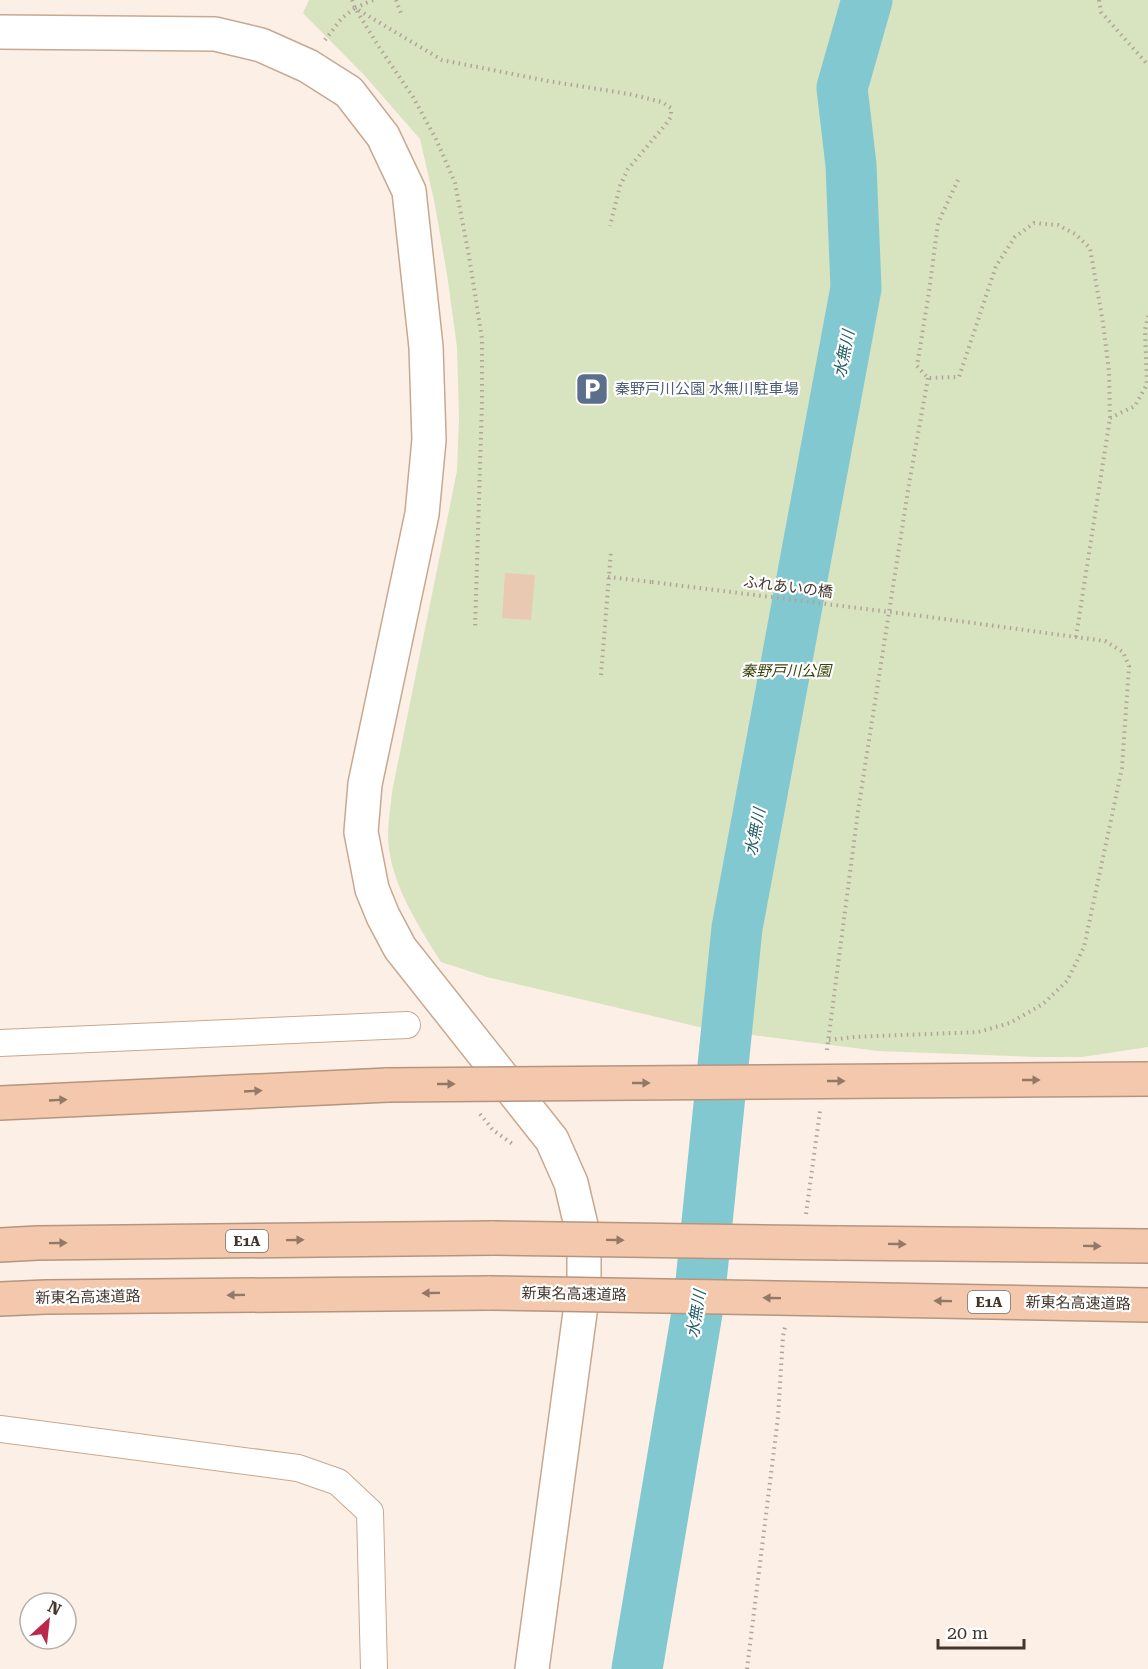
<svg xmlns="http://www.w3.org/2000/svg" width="1148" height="1669" font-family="'Roboto Serif','Noto Sans JP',serif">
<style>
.green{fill:#d8e3bf}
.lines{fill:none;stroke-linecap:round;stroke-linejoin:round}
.river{stroke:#81c8d1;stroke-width:51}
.building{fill:#e9c9b1}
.street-casing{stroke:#c7a991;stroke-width:28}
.secondary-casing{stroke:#c7a991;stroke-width:36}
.highway-casing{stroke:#b5957f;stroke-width:36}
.path{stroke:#b1a49a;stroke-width:4;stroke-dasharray:1.5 4.5;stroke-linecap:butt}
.street{stroke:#fff;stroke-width:26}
.secondary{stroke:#fff;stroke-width:33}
.highway{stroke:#f3c8ac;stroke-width:33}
.highway-bridge-casing{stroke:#b5957f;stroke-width:36;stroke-linecap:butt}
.path-bridge{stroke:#b1a49a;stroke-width:4;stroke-dasharray:1.5 4.5;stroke-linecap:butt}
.highway-bridge{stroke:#f3c8ac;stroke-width:33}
.oneway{fill:#927866}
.labels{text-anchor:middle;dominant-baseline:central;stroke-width:4.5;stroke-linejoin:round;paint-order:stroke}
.shield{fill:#fff;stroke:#7b726b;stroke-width:1.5}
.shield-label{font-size:14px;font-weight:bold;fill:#43362c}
.service-label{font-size:15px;fill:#4e5e75;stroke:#fff;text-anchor:start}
.street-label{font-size:15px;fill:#43362c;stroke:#fff}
.park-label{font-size:15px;font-style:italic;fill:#384508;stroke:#fff}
.water-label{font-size:16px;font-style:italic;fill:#256067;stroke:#fff}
</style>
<rect width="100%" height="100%" fill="#fcefe5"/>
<!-- green -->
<path class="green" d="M309,0H1148V1047L1082,1057H1037L878,1051L712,1030L487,977L441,962C418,925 388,880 388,834C388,820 391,806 392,792L457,471L459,418L457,347L447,274L434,200L420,139L365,76L303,13Z"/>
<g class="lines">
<!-- river -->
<path class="river" d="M637,1669L699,1301L737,928L856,288L851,165L842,88L867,0"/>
</g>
<!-- building -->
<path class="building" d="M505,573L535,575L531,620L502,618Z"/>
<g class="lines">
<defs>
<path id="street" d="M0,1043L407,1025
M0,1429L298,1468L338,1482L370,1512L374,1669"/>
<path id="secondary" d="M0,32L215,34L261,45L308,66L349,92L383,136L409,191L426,347L429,440L422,514L365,784L361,832L372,889L383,916L400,948L552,1140L571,1183L584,1238V1283L532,1669"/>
<path id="highway" d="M0,1103L388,1085
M838,1243L1148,1246
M0,1245L37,1243L494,1238
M0,1299L46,1297L490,1293
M831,1299L1148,1305"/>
</defs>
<!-- street casing -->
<use href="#street" class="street-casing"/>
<!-- secondary casing -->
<use href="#secondary" class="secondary-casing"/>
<!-- highway casing -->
<use href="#highway" class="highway-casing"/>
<!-- path -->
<path class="path" d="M352,0L355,8L379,47L413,97L436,139L455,183L469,256L482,339V402L475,628
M373,0L355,8L442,60L548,81L629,94L662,102L671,108V117L666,124L628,169L620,186L610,226
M396,0L402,16
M1099,0L1101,12L1148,65
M325,40L342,18L355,8
M958,180L938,223L929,292L917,366L928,378L959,377L996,266L1015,237L1034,223L1058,225L1075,234L1090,248L1103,323L1109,371L1110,418L1076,637
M1110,418L1135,406L1147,384L1145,330L1148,316
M608,577L652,582
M601,675L611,551
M829,1040L854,1037L978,1032L1010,1023L1043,1004L1067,981L1084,947L1122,768L1129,666L1123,652L1105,641L922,616
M827,1050L858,811L909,484L928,378
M480,1114L493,1130L514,1145
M806,1214L820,1111
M747,1669L778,1417L783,1336L785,1327"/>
<!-- street -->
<use href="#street" class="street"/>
<!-- secondary -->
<use href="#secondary" class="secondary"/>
<!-- highway -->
<use href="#highway" class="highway"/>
<defs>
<path id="highway-bridge" d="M388,1085L1148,1079
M494,1238L838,1243
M490,1293L831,1299"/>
</defs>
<!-- highway-bridge casing -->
<use href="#highway-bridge" class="highway-bridge-casing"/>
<!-- path-bridge -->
<path class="path-bridge" d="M652,582L922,616"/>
<!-- highway-bridge -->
<use href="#highway-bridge" class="highway-bridge"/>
</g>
<!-- one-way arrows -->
<defs><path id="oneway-solid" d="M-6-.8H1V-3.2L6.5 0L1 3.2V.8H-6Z" transform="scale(1.5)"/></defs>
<g class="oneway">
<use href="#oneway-solid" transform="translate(1031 1080)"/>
<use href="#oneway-solid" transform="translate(836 1081)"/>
<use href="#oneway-solid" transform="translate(641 1083)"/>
<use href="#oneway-solid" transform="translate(446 1084)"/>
<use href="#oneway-solid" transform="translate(253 1091) rotate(-3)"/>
<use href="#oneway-solid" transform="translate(58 1100) rotate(-3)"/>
<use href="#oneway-solid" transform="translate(295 1240) rotate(-1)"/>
<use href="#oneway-solid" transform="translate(615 1240) rotate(1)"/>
<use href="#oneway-solid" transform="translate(58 1243) rotate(-1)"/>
<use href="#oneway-solid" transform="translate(897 1244) rotate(1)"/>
<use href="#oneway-solid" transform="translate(1092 1246) rotate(1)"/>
<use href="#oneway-solid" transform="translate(431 1293) rotate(179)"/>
<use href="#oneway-solid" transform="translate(236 1295) rotate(179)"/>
<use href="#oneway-solid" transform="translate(772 1298) rotate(-179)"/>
<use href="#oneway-solid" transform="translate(943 1301) rotate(-179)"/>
</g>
<!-- icons -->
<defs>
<symbol id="parking-square" viewBox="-11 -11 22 22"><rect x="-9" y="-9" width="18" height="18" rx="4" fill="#5c6f8a" stroke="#fff"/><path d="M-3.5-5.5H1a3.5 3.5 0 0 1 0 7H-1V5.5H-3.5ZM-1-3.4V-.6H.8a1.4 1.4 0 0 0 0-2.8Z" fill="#fff"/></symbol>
</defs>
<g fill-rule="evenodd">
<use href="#parking-square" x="573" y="370" width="38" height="38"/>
</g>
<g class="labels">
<!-- shield labels -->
<g class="shield">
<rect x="226" y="1230" width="42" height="22" rx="4.5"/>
<rect x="968" y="1291" width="42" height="22" rx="4.5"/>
</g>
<g class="shield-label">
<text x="247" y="1241">E1A</text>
<text x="989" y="1302">E1A</text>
</g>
<!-- service labels -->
<g class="service-label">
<text x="615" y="389">秦野戸川公園 水無川駐車場</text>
</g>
<!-- street labels -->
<g class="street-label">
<text transform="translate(788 587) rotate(7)">ふれあいの橋</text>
<text transform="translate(574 1294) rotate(1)">新東名高速道路</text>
<text transform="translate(88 1297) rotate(-1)">新東名高速道路</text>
<text transform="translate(1078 1303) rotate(1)">新東名高速道路</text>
</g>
<!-- park labels -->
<g class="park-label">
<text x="786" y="671">秦野戸川公園</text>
</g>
<!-- water labels -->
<g class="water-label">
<text transform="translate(844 354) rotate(-79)">水無川</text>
<text transform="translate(755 832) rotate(-79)">水無川</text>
<text transform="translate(696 1314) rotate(-81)">水無川</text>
</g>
</g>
<!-- north arrow -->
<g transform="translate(48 1621) rotate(27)"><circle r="28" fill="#ffffff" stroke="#b4afab" stroke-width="1.5"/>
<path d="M0-4.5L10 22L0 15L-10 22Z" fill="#ba294b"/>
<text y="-9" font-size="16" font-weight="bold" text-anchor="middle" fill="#43362c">N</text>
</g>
<!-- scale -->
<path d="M938 1639v9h86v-9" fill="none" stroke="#43362c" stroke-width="3"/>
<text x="947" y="1639" font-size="18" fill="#43362c" stroke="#ffffff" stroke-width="4.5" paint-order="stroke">20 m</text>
</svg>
